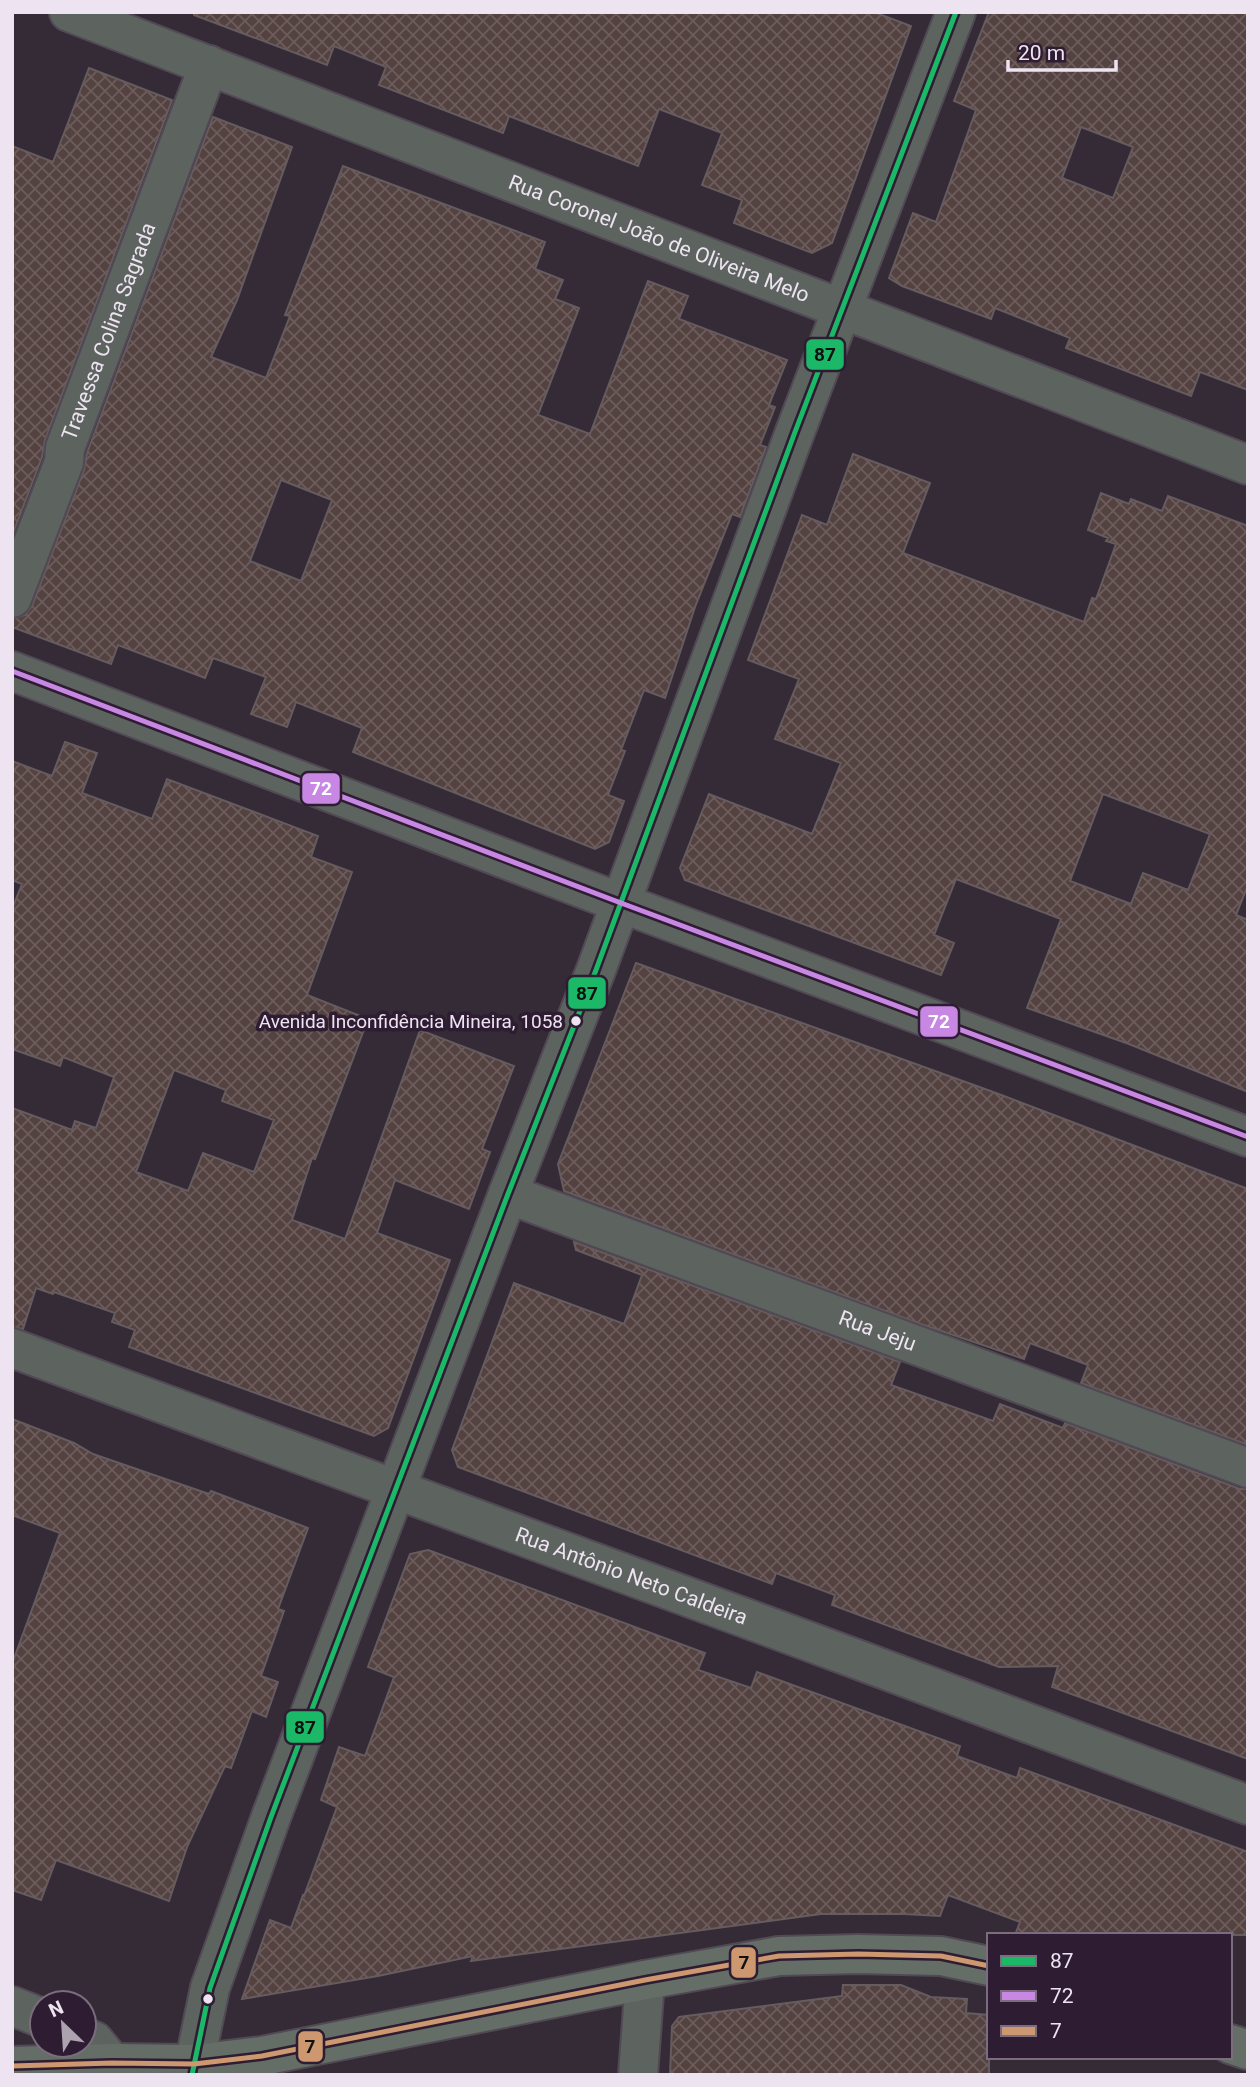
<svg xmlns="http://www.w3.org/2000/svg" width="1260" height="2087" font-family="Roboto,sans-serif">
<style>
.building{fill:url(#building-cross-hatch);stroke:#665b5e;stroke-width:2;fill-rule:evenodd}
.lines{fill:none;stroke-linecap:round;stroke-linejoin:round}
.minor-casing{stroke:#514954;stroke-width:42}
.major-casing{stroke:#514954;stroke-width:42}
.minor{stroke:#5d635f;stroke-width:38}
.major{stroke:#646e66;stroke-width:38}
.bus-1-casing{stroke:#2e1c32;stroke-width:10}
.bus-2-casing{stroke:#2e1c32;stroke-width:10}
.bus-3-casing{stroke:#2e1c32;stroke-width:10}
.bus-1{stroke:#1ab867;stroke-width:5}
.bus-2{stroke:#c787e3;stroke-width:5}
.bus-3{stroke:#cd976f;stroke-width:5}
.bus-dot{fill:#eee3f1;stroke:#2e1c32;stroke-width:2.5}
.labels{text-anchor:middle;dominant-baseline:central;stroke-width:7;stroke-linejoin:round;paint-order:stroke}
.bus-label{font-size:19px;fill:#eee3f1;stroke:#2e1c32;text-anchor:end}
.street-label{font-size:21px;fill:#eee3f1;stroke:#2e1c32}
.line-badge{stroke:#2e1c32;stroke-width:2.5}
.badge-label{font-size:19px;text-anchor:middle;font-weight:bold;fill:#fff}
.pale-badge-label{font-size:19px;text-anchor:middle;font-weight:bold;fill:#111}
</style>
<defs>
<pattern id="building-cross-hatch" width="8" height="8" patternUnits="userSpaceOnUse" patternTransform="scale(1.75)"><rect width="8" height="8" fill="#534240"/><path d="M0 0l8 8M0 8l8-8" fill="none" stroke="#6c5d5c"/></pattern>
</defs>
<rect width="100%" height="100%" fill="#342b37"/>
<!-- building -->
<path class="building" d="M194,12H874L911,26L832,243L812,253L734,223L742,200L702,185L722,133L659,109L638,166L509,116L503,133L379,85L386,67L334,46L327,65L194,15Z
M989,12H1248V390L1200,372L1191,396L1066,348L1070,338L995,308L991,319L902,286L889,278L913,213L936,222L976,110L954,101ZM1081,127L1133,147L1113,198L1062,178Z
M89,68L172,100L45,440L42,457L12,536V146L53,162Z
M213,117L292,147L237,300L211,357L266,378L290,316L285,315L343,166L545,242L535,269L563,280L555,299L579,308L538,415L590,434L648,281L688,296L679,319L787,360L769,405L775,407L760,445L766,447L740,517L732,514L695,607L665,698L644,690L621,750L625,751L608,795L624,801L609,842L595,849L353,752L362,728L296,702L287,727L251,714L266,677L213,658L205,678L118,645L111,664L12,627V619L25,615L32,606L84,470L87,453ZM281,480L332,500L301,581L250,561Z
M853,454L930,483L903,553L1084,622L1092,598L1096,599L1116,544L1106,541L1108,538L1088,530L1101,493L1129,504L1131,499L1162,511L1168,496L1248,526V885L1236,915L1248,920V1092L1129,1044L1027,1008L1061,919L956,879L934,935L954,943L941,975L685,880L680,868L709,794L812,834L841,763L775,739L799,679L748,660L802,515L827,525ZM1103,794L1210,834L1188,890L1143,873L1131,904L1070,881Z
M65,742L97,753L82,793L152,819L167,779L318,836L311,857L352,872L307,995L368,1019L315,1159L312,1158L292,1220L345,1239L420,1030L514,1066L482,1149L490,1152L469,1209L395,1180L377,1233L450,1260L388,1428L374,1436L129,1347L135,1330L112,1322L115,1313L54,1292L53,1294L36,1288L23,1329L12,1327V1108L72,1130L75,1121L96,1128L114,1077L63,1057L60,1066L12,1049V909L22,884L12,880V761L52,776ZM174,1070L226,1090L222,1101L274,1120L254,1172L203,1153L188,1191L136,1172Z
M636,963L996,1093L1248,1189V1445L1081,1383L1088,1365L1030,1343L1024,1359L915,1322L564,1191L558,1164Z
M574,1242L900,1362L891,1385L993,1421L1000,1404L1063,1428L1065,1423L1240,1489H1248V1759L1052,1687L1058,1666L999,1667L832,1605L835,1595L776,1573L772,1584L458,1467L452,1450L514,1283L624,1324L642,1275L576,1250Z
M12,1419L74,1443L93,1454L209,1494L211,1491L308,1528L278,1609L284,1611L261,1676L278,1682L266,1717L252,1711L231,1768L225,1766L187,1847L169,1901L56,1860L41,1900L12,1890V1664L60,1533L12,1515Z
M428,1550L705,1653L698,1670L751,1688L757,1672L960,1746L957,1756L1017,1778L1020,1768L1248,1852V1935H1015L1020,1922L948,1895L940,1916L904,1914H821L471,1961L473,1956L378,1976L242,1999L270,1920L291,1928L303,1895L304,1896L337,1807L321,1800L339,1747L365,1756L394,1677L368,1667L410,1554Z
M843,1985H901L931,1997L967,1999L966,2013L989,2015V2075H670L672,2026L679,2017L842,1996Z"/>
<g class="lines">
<defs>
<g id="minor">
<path id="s1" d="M69,12L1248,465"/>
<path id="s2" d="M12,598L64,462L65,448L209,65"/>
<path d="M12,671L621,903L1248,1137"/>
<path id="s3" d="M508,1194L1248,1468"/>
<path id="s4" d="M12,1348C424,1501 837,1650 1248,1805"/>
<path d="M12,2006L42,2018"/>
<path d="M84,2037L94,2041L112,2063"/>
<path d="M192,2075L210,1988L271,1817L508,1194L596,970L795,432L956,12"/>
<path d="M638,2075L645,1980"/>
</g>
<path id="major" d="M1230,2044L1248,2050
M12,2066L112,2063L194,2064L262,2056L645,1980L779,1956L858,1954L941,1956L989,1966"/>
</defs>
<!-- minor casing -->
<use href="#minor" class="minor-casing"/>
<!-- major casing -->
<use href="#major" class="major-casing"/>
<!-- minor -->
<use href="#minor" class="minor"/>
<!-- major -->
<use href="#major" class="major"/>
<defs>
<path id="bus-1" d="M192,2075L210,1988L271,1817L508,1194L596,970L795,432L956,12"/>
<path id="bus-2" d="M12,671L621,903L1248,1137"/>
<path id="bus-3" d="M12,2066L112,2063L194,2064L262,2056L645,1980L779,1956L858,1954L941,1956L989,1966"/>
</defs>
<!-- bus-1 casing -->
<use href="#bus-1" class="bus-1-casing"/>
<!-- bus-2 casing -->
<use href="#bus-2" class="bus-2-casing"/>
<!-- bus-3 casing -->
<use href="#bus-3" class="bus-3-casing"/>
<!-- bus-1 -->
<use href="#bus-1" class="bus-1"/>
<!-- bus-2 -->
<use href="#bus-2" class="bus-2"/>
<!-- bus-3 -->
<use href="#bus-3" class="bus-3"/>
</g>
<!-- markers -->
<g class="bus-dot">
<circle cx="576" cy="1021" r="6"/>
<circle cx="208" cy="1999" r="6"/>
</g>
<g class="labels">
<!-- bus labels -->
<g class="bus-label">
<text x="563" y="1021">Avenida Inconfidência Mineira, 1058</text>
</g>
<!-- street labels -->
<g class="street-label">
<text stroke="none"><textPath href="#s1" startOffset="632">Rua Coronel João de Oliveira Melo</textPath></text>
<text stroke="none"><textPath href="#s2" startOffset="284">Travessa Colina Sagrada</textPath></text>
<text stroke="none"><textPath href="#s3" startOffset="394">Rua Jeju</textPath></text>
<text stroke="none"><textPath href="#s4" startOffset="660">Rua Antônio Neto Caldeira</textPath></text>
</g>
</g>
<g class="line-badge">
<rect x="805" y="338" width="40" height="33" rx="7" fill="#1ab867"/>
<rect x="301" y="772" width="40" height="33" rx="7" fill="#c787e3"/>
<rect x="567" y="976" width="40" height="34" rx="7" fill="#1ab867"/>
<rect x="919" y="1005" width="40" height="33" rx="7" fill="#c787e3"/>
<rect x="285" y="1710" width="40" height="34" rx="7" fill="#1ab867"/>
<rect x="730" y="1946" width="27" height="33" rx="7" fill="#cd976f"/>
<rect x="297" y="2030" width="27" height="33" rx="7" fill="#cd976f"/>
</g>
<g class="badge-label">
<text x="321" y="795">72</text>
<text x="939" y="1028">72</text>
</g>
<g class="pale-badge-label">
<text x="825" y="361">87</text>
<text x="587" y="1000">87</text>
<text x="305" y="1734">87</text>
<text x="744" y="1969">7</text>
<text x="310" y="2053">7</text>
</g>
<!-- border -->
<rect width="1260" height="2087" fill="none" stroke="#eee3f1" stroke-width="28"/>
<!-- legend -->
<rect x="987" y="1933" width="245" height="126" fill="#2e1c32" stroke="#7b6c7e" stroke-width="2"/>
<rect x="1001" y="1956" width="35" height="10" fill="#1ab867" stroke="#7b6c7e" stroke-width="2"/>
<text x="1050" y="1968" font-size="21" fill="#eee3f1">87</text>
<rect x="1001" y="1991" width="35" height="10" fill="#c787e3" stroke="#7b6c7e" stroke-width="2"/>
<text x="1050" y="2003" font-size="21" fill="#eee3f1">72</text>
<rect x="1001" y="2026" width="35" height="10" fill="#cd976f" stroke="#7b6c7e" stroke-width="2"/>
<text x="1050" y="2038" font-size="21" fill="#eee3f1">7</text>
<!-- north arrow -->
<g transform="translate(63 2024) rotate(335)"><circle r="33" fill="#2e1c32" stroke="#7b6c7e" stroke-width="2"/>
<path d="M0-5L12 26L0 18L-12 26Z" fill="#ada3b0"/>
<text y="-10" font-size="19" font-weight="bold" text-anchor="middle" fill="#eee3f1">N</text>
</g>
<!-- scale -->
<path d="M1008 60v10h108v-10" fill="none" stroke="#eee3f1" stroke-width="3.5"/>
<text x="1018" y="60" font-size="21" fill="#eee3f1" stroke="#2e1c32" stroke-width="5" paint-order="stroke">20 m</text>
</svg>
